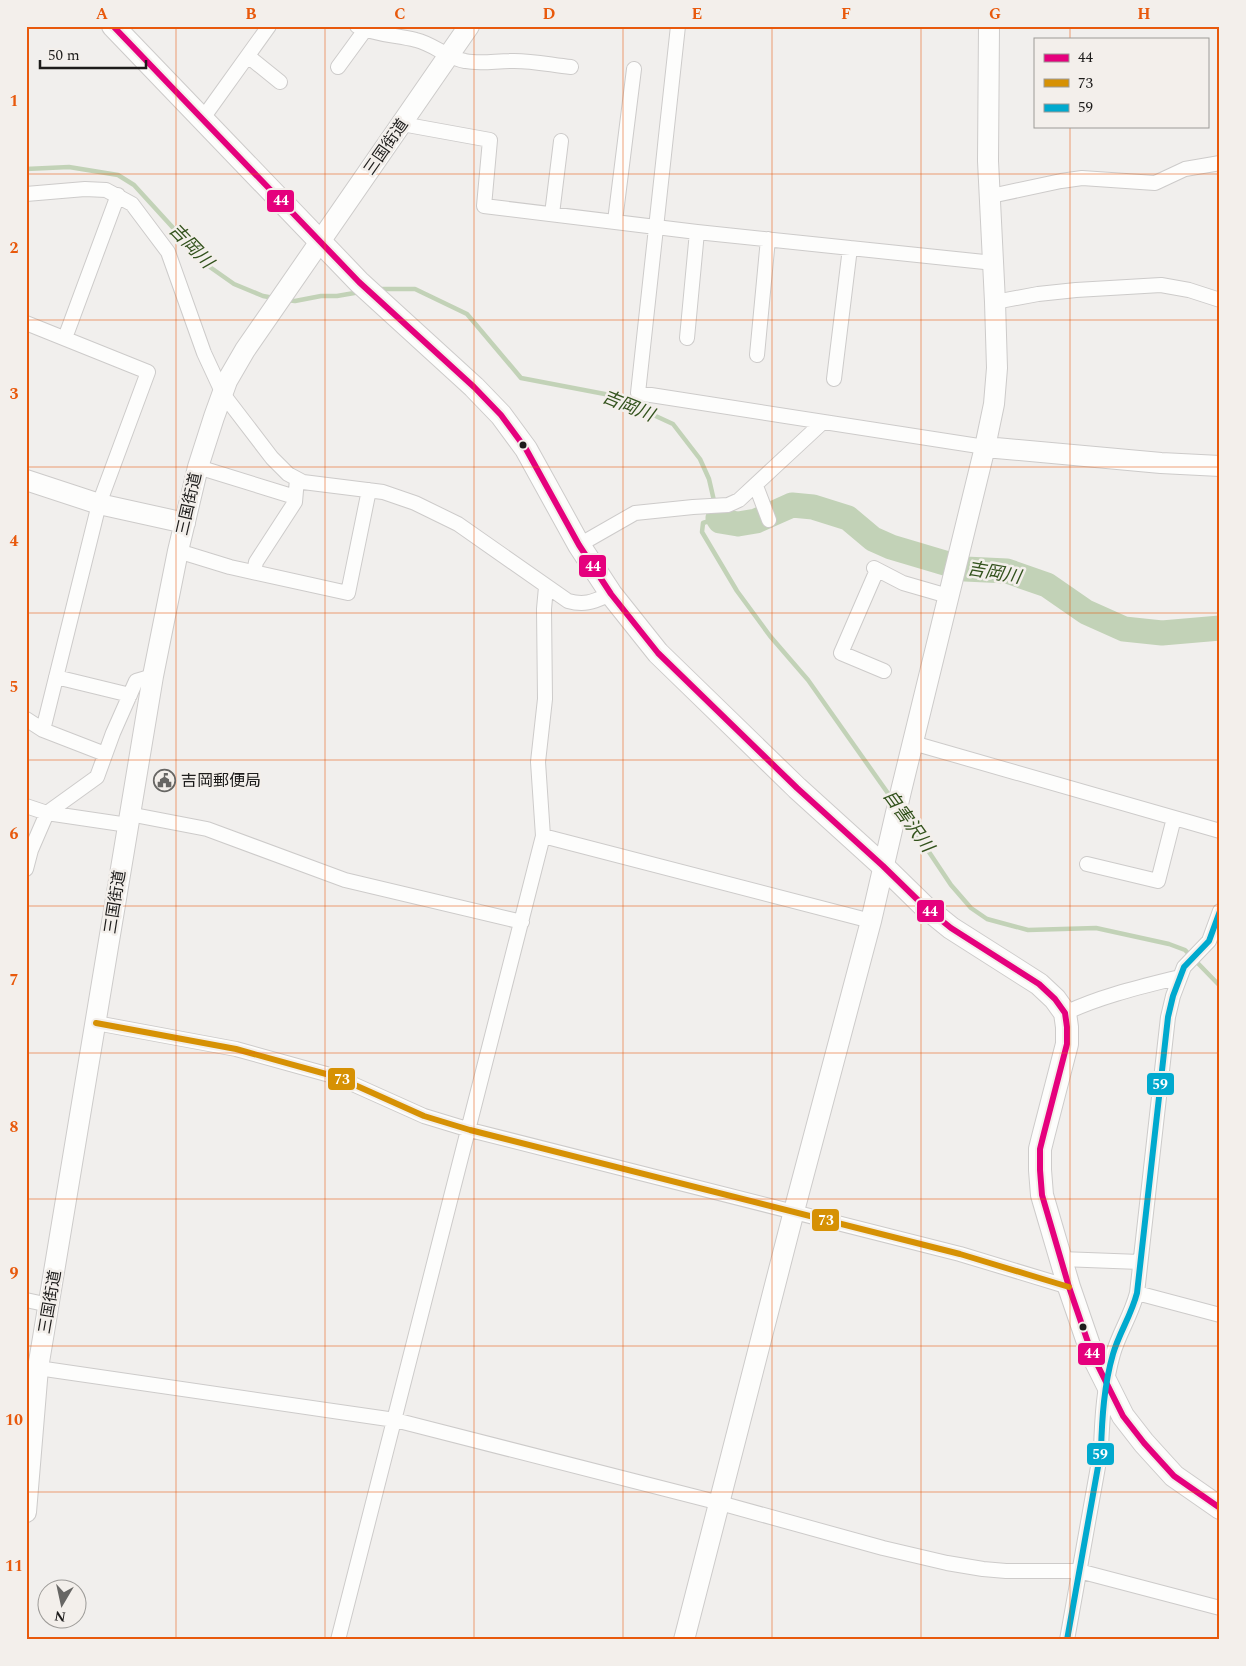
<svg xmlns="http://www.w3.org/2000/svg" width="1246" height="1666" font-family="Spectral,'Noto Sans JP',serif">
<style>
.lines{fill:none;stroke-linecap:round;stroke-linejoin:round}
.stream{stroke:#c2d2b7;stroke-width:4.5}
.river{stroke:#c2d2b7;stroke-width:25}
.street-casing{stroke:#cdcbca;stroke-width:16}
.secondary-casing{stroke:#cdcbca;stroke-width:22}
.primary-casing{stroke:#cdcbca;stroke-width:24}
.street{stroke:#fdfdfc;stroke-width:14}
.secondary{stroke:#fdfdfc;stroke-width:20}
.primary{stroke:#fdfdfc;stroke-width:22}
.bus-1-casing{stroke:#f3efeb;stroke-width:10}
.bus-2-casing{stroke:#f3efeb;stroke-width:10}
.bus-3-casing{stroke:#f3efeb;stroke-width:10}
.bus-1{stroke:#e5007d;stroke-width:6}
.bus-2{stroke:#d69104;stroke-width:6}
.bus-3{stroke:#00a9ce;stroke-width:6}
.grid{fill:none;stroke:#e8590c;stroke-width:1;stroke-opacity:0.55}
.bus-dot{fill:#1d1c1b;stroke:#f3efeb;stroke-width:2}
.labels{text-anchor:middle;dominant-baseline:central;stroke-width:5;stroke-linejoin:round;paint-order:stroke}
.street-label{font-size:16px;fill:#1d1c1b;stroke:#f3efeb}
.poi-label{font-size:16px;fill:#1d1c1b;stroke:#f3efeb;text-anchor:start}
.water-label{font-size:18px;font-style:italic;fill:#32521c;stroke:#f3efeb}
.line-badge{stroke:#f3efeb;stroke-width:2}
.badge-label{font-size:14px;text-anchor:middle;font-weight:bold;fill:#fff}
.neatline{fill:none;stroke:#e8590c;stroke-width:2}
.grid-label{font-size:16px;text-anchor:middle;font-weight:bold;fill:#e8590c}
</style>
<rect width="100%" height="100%" fill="#f1efed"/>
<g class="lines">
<!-- stream -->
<path class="stream" d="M26,169L69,167L118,175L134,185L207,265L234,284L263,296L274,298
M378,289H415L467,314L521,378L610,395L673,424L700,459L709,479L718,518L703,523L702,532L737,591L770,636L808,680L892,799
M286,300L295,301L321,296H337L360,292
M903,813L951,885L971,908L987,919L1028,930L1096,928L1169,944L1185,950L1220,986"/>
<!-- river -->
<path class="river" d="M718,518L720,521L738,524L756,521L792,505L813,507L848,518L873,539L891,547L965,569L1007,571L1047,585L1086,612L1124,629L1162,633L1220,628"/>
<defs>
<path id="street" d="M357,26C375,35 397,35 416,40C434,44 446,58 465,61C480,64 495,61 510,61C530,60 551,65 571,67
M678,26L638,393L985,447
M249,57L280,82
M338,67L365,30
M203,118L269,26
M402,124L490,140L484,206L697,232L994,263
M26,194L85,189L106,190L132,204L168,252L204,353L223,394L272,458L288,474L303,482L383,492L415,503L458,524L568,601C586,606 594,601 611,594
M991,196L1061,181L1082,178L1155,183L1185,169L1220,163
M552,214L561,141
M615,221L634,69
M995,302L1038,294L1076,290L1161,285L1189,290L1220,300
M26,323L148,372L99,504L43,730
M65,338L118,195
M687,338L697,232
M757,355L768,239
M834,379L850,248
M198,467L295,497
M756,486L769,520
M579,545L635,513L693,507L728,505L739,500L823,422
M178,551L230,567L348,593L369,490
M874,568L903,583L948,596
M877,570L841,653L884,671
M254,572L256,562L295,502L297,479
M56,677L130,695
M26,719L43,730L105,754
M913,743L1220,831
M26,806L47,813L128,825
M129,814L207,829L345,880L522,922
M543,836L871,921
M1087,864L1158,881L1174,818
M26,869L31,850L47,813L97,777L113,733L136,681L153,676
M1065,1013C1101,996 1140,987 1180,977
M96,1023L236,1049L337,1077L424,1116L470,1130L960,1254L1069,1287
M1061,1259L1140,1262
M1137,1293L1220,1315
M26,1300L49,1305
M38,1368L395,1420L720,1503L883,1548L947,1563L983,1569L1006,1571H1079L1220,1608
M338,1640L543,836L538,762L545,699L544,609L546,587
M1067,1640L1101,1450C1102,1418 1104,1385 1113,1354C1119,1333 1131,1316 1137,1293L1168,1017L1173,996L1184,967L1209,941L1220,911"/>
<path id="secondary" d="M985,447L1161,463L1220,466
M26,480L99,504L185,523
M26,1512L38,1368L153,676L178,551L198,467L214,417L227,381L245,350L469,26
M684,1640L794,1211L871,921L901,791L985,447L994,404L997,368L995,302L988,161L989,26"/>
<path id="primary" d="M113,26L359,282L474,387L501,415L526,449L579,545L611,594L658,653L797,788L883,866L925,907L951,928L1039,984L1055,999L1065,1013L1067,1027V1044L1044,1133L1040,1149V1170L1042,1195L1069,1287L1092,1354L1123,1416L1144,1443L1174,1476L1220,1508"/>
</defs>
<!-- street casing -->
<use href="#street" class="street-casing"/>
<!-- secondary casing -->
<use href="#secondary" class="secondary-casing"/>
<!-- primary casing -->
<use href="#primary" class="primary-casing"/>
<!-- street -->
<use href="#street" class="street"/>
<!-- secondary -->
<use href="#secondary" class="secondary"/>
<!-- primary -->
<use href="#primary" class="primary"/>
<defs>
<path id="bus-1" d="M113,26L359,282L474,387L501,415L526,449L579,545L611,594L658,653L797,788L883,866L925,907L951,928L1039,984L1055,999L1065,1013L1067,1027V1044L1044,1133L1040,1149V1170L1042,1195L1069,1287L1092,1354L1123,1416L1144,1443L1174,1476L1220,1508"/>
<path id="bus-2" d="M96,1023L236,1049L337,1077L424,1116L470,1130L960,1254L1069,1287"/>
<path id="bus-3" d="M1067,1640L1101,1450C1102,1418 1104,1385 1113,1354C1119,1333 1131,1316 1137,1293L1168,1017L1173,996L1184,967L1209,941L1220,911"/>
</defs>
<!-- bus-1 casing -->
<use href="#bus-1" class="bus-1-casing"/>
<!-- bus-2 casing -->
<use href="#bus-2" class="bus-2-casing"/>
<!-- bus-3 casing -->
<use href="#bus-3" class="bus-3-casing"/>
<!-- bus-1 -->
<use href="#bus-1" class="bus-1"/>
<!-- bus-2 -->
<use href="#bus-2" class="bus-2"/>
<!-- bus-3 -->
<use href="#bus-3" class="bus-3"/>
</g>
<!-- grid -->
<path class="grid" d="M176,26V1640M325,26V1640M474,26V1640M623,26V1640M772,26V1640M921,26V1640M1070,26V39M1070,126V1640M26,174H1220M26,320H1220M26,467H1220M26,613H1220M26,760H1220M26,906H1220M26,1053H1220M26,1199H1220M26,1346H1220M26,1492H1220"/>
<!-- icons -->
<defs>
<symbol id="civic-ring" viewBox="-11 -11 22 22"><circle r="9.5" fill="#f3efeb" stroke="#676664" stroke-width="1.5"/><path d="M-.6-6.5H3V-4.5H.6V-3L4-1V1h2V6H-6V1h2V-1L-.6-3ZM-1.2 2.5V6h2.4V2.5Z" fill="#676664"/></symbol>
</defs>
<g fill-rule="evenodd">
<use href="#civic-ring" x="152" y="768" width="25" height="25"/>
</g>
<!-- markers -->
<g class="bus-dot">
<circle cx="523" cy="445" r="4.5"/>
<circle cx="1083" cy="1327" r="4.5"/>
</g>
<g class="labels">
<!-- street labels -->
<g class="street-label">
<text transform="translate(386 147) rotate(-55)">三国街道</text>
<text transform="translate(189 504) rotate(-77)">三国街道</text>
<text transform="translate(115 902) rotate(-81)">三国街道</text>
<text transform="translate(50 1302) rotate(-80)">三国街道</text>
</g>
<!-- poi labels -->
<g class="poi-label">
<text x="181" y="781">吉岡郵便局</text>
</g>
<!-- water labels -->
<g class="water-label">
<text transform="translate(191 246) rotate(46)">吉岡川</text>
<text transform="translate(628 406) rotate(22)">吉岡川</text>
<text transform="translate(994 573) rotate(10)">吉岡川</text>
<text transform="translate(908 821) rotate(54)">自害沢川</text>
</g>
</g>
<g class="line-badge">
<rect x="266" y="189" width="29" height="24" rx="5" fill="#e5007d"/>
<rect x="578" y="554" width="29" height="24" rx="5" fill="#e5007d"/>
<rect x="916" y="899" width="29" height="24" rx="5" fill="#e5007d"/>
<rect x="327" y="1067" width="29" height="24" rx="5" fill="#d69104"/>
<rect x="1146" y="1072" width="29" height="24" rx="5" fill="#00a9ce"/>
<rect x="811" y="1208" width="29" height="24" rx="5" fill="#d69104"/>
<rect x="1077" y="1342" width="29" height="24" rx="5" fill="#e5007d"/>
<rect x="1086" y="1442" width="29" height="24" rx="5" fill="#00a9ce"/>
</g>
<g class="badge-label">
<text x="281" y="205">44</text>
<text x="593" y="571">44</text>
<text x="930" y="916">44</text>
<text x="342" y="1084">73</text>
<text x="1160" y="1089">59</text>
<text x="826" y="1225">73</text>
<text x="1092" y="1358">44</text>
<text x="1100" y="1459">59</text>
</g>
<!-- border -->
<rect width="1246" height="1666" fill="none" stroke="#f3efeb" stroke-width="55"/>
<!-- legend -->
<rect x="1034" y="38" width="175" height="90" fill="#f3efeb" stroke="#9d9b98"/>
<rect x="1044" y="54" width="25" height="8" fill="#e5007d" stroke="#9d9b98"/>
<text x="1078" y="62" font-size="15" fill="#1d1c1b">44</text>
<rect x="1044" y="79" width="25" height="8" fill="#d69104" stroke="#9d9b98"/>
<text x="1078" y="88" font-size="15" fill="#1d1c1b">73</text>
<rect x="1044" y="104" width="25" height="8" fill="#00a9ce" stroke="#9d9b98"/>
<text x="1078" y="112" font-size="15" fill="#1d1c1b">59</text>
<!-- north arrow -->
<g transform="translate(62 1604) rotate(189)"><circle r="24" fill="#f3efeb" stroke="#9d9b98"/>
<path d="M0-4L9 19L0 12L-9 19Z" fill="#676664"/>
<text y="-8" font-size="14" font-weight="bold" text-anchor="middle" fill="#1d1c1b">N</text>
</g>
<!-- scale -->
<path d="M40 60v8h106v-8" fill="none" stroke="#1d1c1b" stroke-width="2.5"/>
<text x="48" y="60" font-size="15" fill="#1d1c1b" stroke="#f3efeb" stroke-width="4" paint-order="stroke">50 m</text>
<rect x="28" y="28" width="1190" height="1610" class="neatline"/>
<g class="grid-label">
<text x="102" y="19">A</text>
<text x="251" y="19">B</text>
<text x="400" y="19">C</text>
<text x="549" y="19">D</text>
<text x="697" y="19">E</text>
<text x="846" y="19">F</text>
<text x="995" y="19">G</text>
<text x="1144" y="19">H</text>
<text x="14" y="106">1</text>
<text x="14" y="253">2</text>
<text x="14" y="399">3</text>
<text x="14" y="546">4</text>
<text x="14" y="692">5</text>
<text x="14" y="839">6</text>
<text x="14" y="985">7</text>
<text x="14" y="1132">8</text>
<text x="14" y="1278">9</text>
<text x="14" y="1425">10</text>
<text x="14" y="1571">11</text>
</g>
</svg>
